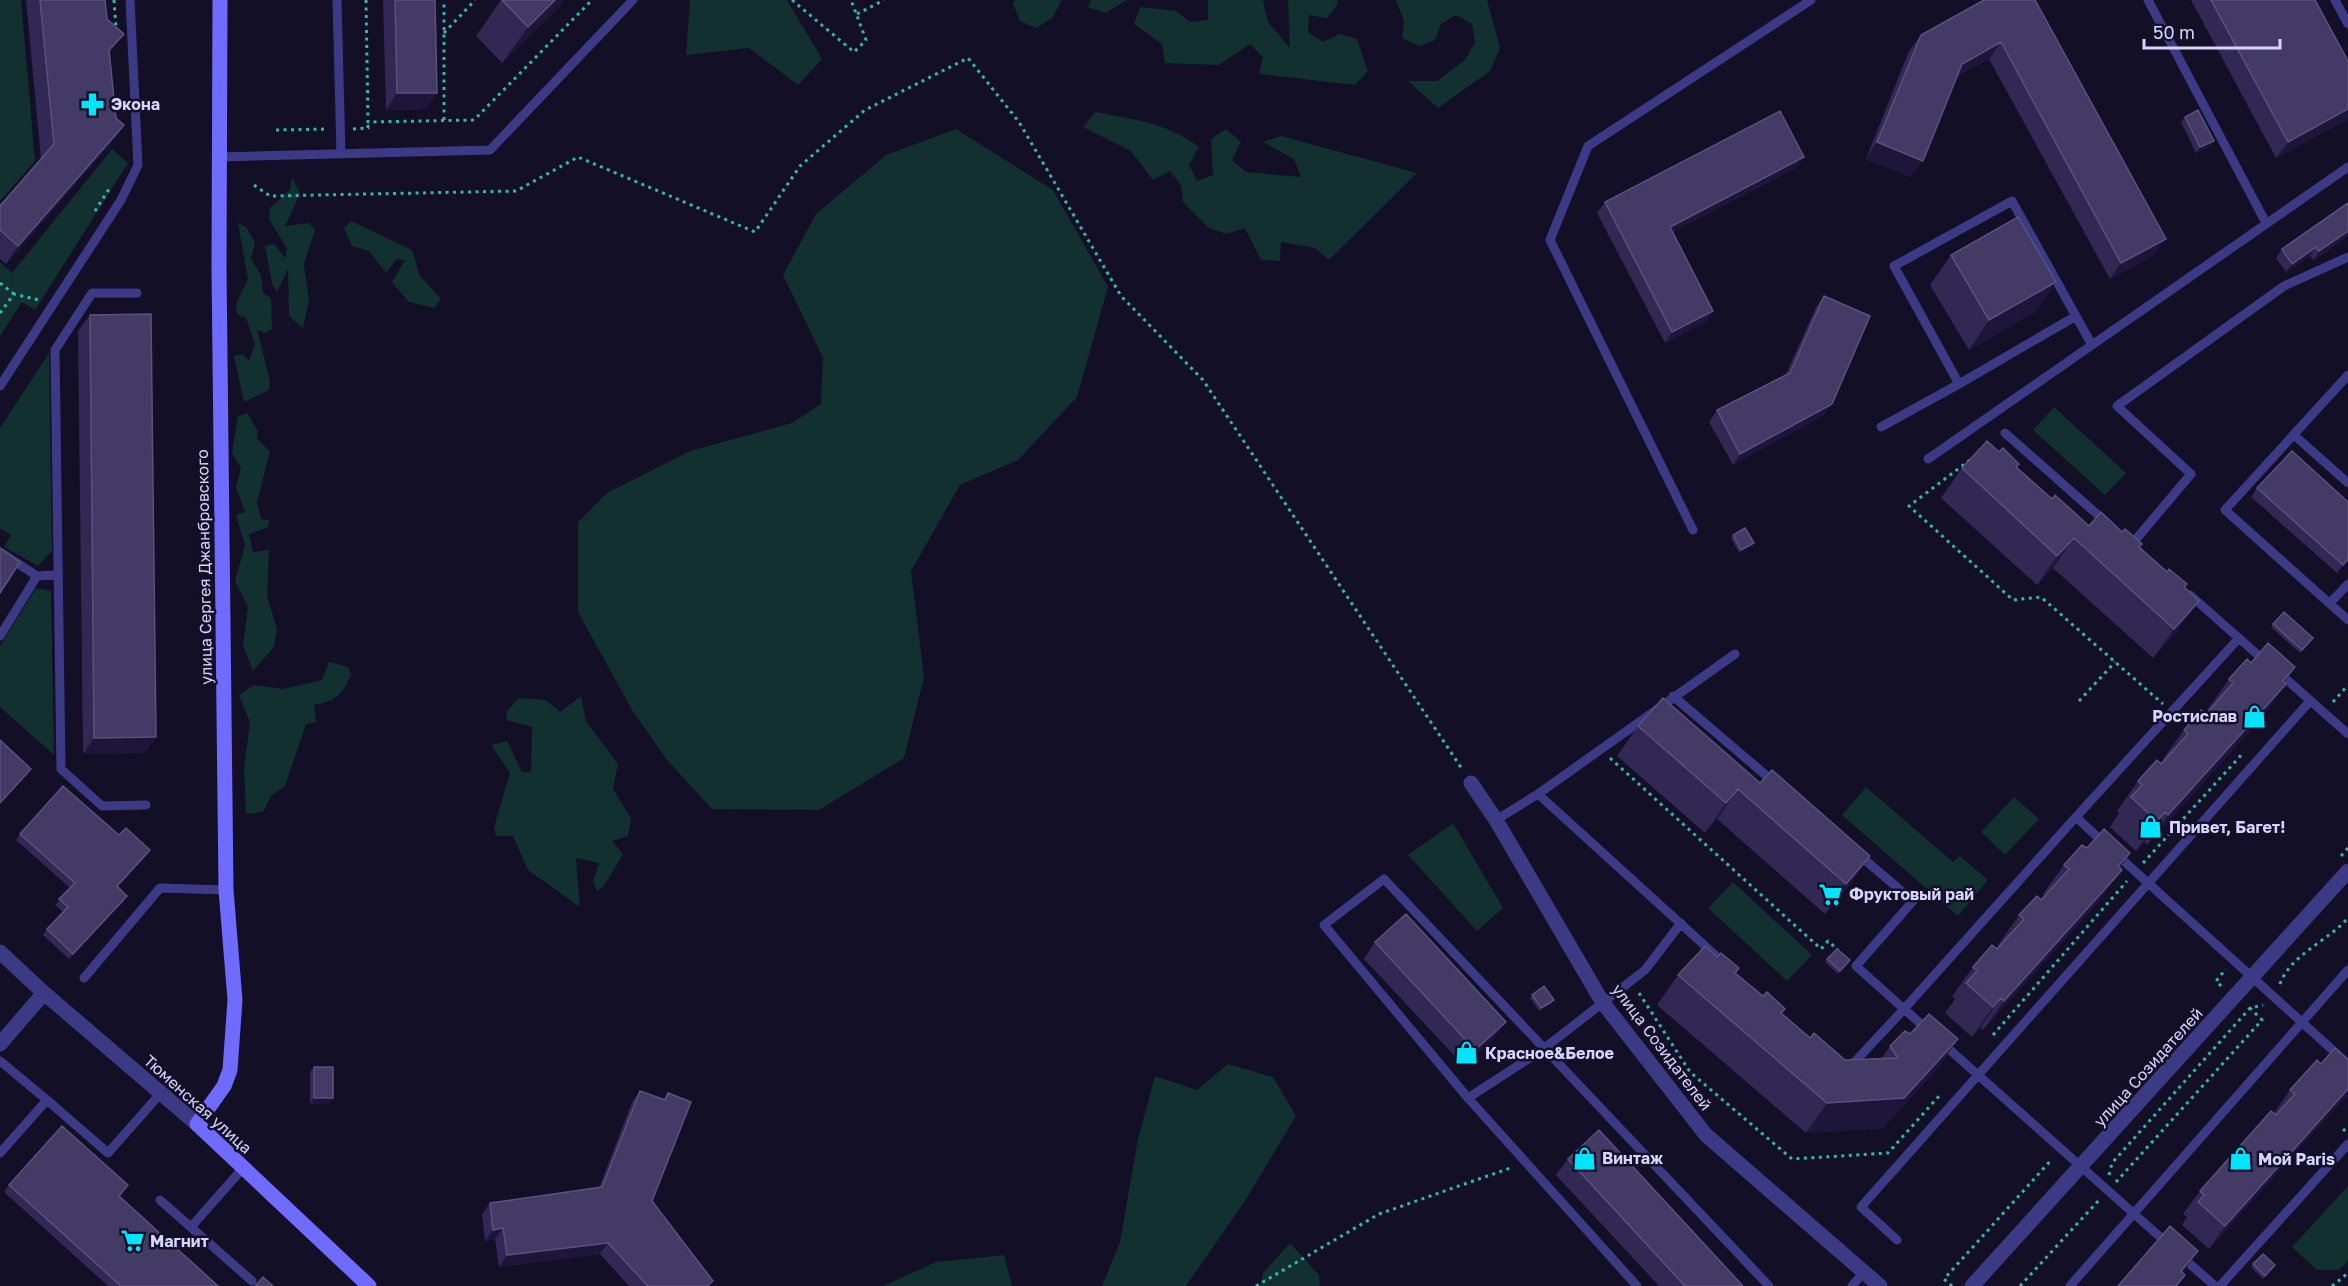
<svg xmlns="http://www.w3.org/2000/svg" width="2348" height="1286" font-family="'Golos Text',sans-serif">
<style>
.green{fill:#12302f}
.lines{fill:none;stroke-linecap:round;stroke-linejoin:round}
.path{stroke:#2fb8b0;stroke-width:3;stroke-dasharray:3 4.5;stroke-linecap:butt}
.lane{stroke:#3d3a85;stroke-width:9}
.street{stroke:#3d3a85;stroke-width:15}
.secondary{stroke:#6f6bff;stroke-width:15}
.wall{fill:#312854}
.shaded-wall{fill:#1d163a}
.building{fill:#433a66;stroke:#5a527e;stroke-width:1.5}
.labels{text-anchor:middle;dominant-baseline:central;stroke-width:5;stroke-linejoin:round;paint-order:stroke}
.poi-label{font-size:16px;font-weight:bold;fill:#d9d4ff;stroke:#130f26;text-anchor:start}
.street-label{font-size:16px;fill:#d9d4ff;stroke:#130f26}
</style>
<rect width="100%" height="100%" fill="#130f26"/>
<!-- green -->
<path class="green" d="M0,0H21L35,161L0,201Z
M690,0H787L822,59L798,85L749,48L686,55Z
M1015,0H1062L1052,18L1036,28L1020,21L1013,4Z
M1091,0H1127L1105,13L1088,7Z
M1208,0H1263L1268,22L1290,48L1288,0H1337L1338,4L1327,18L1309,15L1308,32L1323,42L1340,34L1357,39L1368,71L1355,85L1259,74L1263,57L1250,44L1219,65L1165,63L1162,44L1134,24L1140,7L1176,11L1190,22L1208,20Z
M1396,0H1487L1500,48L1490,71L1438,108L1408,81H1437L1466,59L1475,42L1472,24L1456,15L1441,24L1435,40L1419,46L1402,38L1404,21Z
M1095,112C1132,119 1168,123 1199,147L1189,165L1197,181L1213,175L1211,139L1226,129L1241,142L1232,160L1246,172L1301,177L1294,159L1263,142L1281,136L1417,173L1329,260L1315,248L1281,242L1280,261L1261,260L1245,228L1227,234L1209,228L1183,202L1181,185L1170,171L1153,180L1131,151L1083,127Z
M956,129L1053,190L1108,287L1077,397L1018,460L960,485L911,571L924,677L904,758L819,810L712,809L667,760L632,710L578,612V522L607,493L690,451L792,423L821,404L823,358L783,275L816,214L886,155Z
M112,149L128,163L35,310L22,302L0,336V262L12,273Z
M292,177L300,194L285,226L309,223L315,230L304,264L309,301L303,328L289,316L288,269L277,292L272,284L265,246L274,244L285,258L287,249L269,219L270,208L290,190Z
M351,221L412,250L420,276L441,299L434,308L409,302L392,282L405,260L397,259L386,273L369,251L352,246L344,228Z
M238,223L246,227L255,242L251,259L261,275L263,293L271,298L272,329L265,333L257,330L270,381L269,390L244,402L234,356L243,354L249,361L255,344L246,318L237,314L236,304L248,279Z
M49,353L52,551L38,566L4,547L11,535L0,528V428Z
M2054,407L2126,473L2105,495L2033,430Z
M247,413L258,431L257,439L270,451L257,502L261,519L270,521L267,528L249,534L253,552L269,550L267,596L277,629L274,647L253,671L243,645L248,607L235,581L245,545L236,515L245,512L236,487L241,468L232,453L238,416Z
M36,588L51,591L54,755L0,707V646Z
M329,662L348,667L351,675C342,695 336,701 314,705L316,722L306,724L285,786L271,796L263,812L246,814L244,769L250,722L239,695L254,685L283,689L322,680Z
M581,696L586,721L618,764L613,789L631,818L628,836L612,841L623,854L604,886L597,891L593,882L599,863L576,858L580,907L528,870L513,836H496L494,827L510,773L491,745L507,741L522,772H531L532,727L506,720L507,711L519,698L546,700L560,712Z
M1866,787L1953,862L1960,856L1988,880L1958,916L1842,815Z
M2014,797L2039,819L2005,855L1981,832Z
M1453,823L1503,908L1477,931L1408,855Z
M1733,882L1812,955L1787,981L1708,908Z
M1228,1064L1273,1077L1296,1116L1245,1201L1186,1286H1102L1120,1242L1138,1139L1155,1076L1197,1090Z
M2348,1186V1261L2339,1270H2317L2292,1247Z
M1290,1243L1319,1275L1320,1286H1260L1263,1273Z
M1004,1255L1012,1286H883L936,1262Z"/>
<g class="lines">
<!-- path -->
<path class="path" d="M114,0L116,28
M366,0L368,122L474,120L592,0
M792,0L854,52L866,40L851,0
M857,14L884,0
M444,33L475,0
M444,120V0
M353,129L368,128V122
M276,130L328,129
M254,185L270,196L516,191L578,157L755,232L800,166L865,110L968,58L1019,122L1121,296L1203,380L1462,769
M95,211L109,189
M0,283L14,294
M0,313L14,294L39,300
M1970,460L1909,506L2013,600L2041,597L2163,704
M2079,701L2115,662
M2333,702L2348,685
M1610,758L1821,949L1828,941L1838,950
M2341,856L2348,848
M2143,863L2244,752
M2280,984C2290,955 2328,941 2348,918
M2221,986L2216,981L2226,969
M1639,993L1690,1072L1792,1159L1888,1153L1939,1096
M1993,1035L2127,881
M2343,1131L2348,1126
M2109,1175L2112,1163L2250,1008L2263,1005
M2116,1182L2262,1020L2250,1008
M1256,1286L1379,1214L1513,1167
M1952,1286L1944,1279L2052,1159
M2020,1286L2099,1200
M2332,1286L2348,1273"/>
<!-- lane -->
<path class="lane" d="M337,0L341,154
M2148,0L2266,223
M2335,0L2348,24
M220,157L490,150L633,0
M137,293H92L55,350L61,769L102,806L146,805
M2348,375L2225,510L2348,620
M1959,384L2076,316
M0,386L121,200L138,165L130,0
M1881,427L1959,384L1894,266L2012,201L2092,345
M2005,433L2107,523
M2294,435L2348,483
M1928,459L2348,167
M1693,530L1550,240L1588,146L1811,0
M2132,544L2191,474L2117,406L2284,286L2348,257
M0,552L37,576L56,575
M2190,595L2267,663
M2330,603L2348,584
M0,636L37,576
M2278,672L2348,734
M1673,696L1775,783
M1538,794L1725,964
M1496,820L1538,794L1735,654
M2106,845L2076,817L2239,638
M1858,854L1913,901L1856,966L1904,1009L2076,817
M2116,854L2348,1064
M84,978L160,888L226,890
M1941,1042L2168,1244
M0,1061L47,1100
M1850,1067L1904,1009L1929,1031
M1468,1098L1542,1050L1645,970L1681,923
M0,1153L47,1100L108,1153L160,1094
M160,1200L252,1281
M191,1227L243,1168
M1897,1240L1861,1207L2310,701
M2181,1256L2215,1286
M1637,1286L1468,1098L1324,925L1384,879L1769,1286
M1852,1286L1864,1272
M2070,1286L2348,970
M2220,1286L2348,1144"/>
<!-- street -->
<path class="street" d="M1471,783L1496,820L1603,1003L1706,1135L1880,1286
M0,952L44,993L197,1124
M0,1044L44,993
M1972,1286L2348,871"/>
<!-- secondary -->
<path class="secondary" d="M220,0L219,268L226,890L235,1000L230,1070L224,1086L197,1124L369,1286"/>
</g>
<!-- wall -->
<path class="wall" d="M26,0H105L116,118L124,125L111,143L6,264L0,259V206L41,159Z
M383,0H435L437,93L425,109L386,110Z
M501,0H564L557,9L502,63L476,36Z
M1984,0L2154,255L2110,279L1989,59L1957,76L1911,177L1866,159L1909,51L1921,35Z
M2191,0H2315L2348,61V119L2276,158Z
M2185,117L2210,146L2196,153L2181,122Z
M1804,157L1796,168L1673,232L1706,322L1665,343L1597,213L1605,202Z
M2348,203V236L2314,260L2310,256L2286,272L2276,258L2282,249Z
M1951,255L2056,282L2035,312L1969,350L1930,285Z
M1824,296V415L1733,465L1709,422L1717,410L1786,374L1816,307Z
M90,315L156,737L145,753L83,754L78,331Z
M2019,464L2017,467L2052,499L2089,526L2122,532L2142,544L2139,547L2184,587L2178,630L2153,658L2053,568L2037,585L1941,498L1962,468Z
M2257,488L2348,561L2337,573L2251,497Z
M1733,535L1754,543L1752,546L1739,553L1731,538Z
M2273,624L2311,641L2300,653L2271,627Z
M2251,663L2284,682L2265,714L2147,845L2144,842L2136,851L2110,827L2119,813L2117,811L2138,781L2164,760L2163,759L2184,730L2206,714L2209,710L2208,709L2229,679Z
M1663,698L1849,886L1825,914L1717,819L1705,833L1617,756L1638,726Z
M20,834L119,835L150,850L146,856L118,887L123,902L69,959L43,935L47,929L63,912L55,905L70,888L16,840Z
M2087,848L2130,853L2120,868L2101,899L1983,1030L1980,1028L1972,1037L1945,1013L1955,999L1952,996L1973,967L1999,946L1998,945L2019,915L2041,900L2045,896L2043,894L2064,865Z
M1375,942L1494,1038L1464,1066L1364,959Z
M1827,959L1848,963L1838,974L1825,962Z
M1736,973L1763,996L1785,1009L1781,1013L1810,1038L1845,1060L1881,1059L1890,1046L1910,1034L1958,1039L1937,1069L1883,1128L1806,1133L1657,1005L1678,975Z
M1532,995L1554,1000L1552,1003L1539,1011L1530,998Z
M314,1067L329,1104H310V1072Z
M2290,1090L2346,1096L2209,1249L2182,1225L2187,1217L2183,1214L2200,1191L2274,1113Z
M640,1091L663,1099L668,1093L652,1201L710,1286H629L600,1254L499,1267L495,1239L485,1241L482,1214L490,1203L599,1188L632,1102Z
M1568,1159L1743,1286H1659L1556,1175Z
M9,1185L123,1192L119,1196L218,1286H108L4,1192Z
M2253,1264L2275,1265L2263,1279L2251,1267Z"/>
<!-- shaded-wall -->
<path class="shaded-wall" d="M555,0H564L557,9L502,63L528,27Z
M124,34L111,52L97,68L109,50Z
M2001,42L1989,59L1951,80L1962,64Z
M397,93H437L425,109L386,110Z
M2348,109V119L2276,158L2288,142Z
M124,125L111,143L6,264L18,246Z
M2214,141L2210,146L2196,153L2200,147Z
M1877,142L1923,161L1911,177L1866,159Z
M1804,157L1796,168L1662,238L1670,227Z
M2348,231V236L2314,260L2319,251Z
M2166,239L2154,255L2110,279L2121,263Z
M2316,247L2310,256L2286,272L2292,264Z
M2056,282L2035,312L1969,350L1989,320Z
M1713,311L1706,322L1665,343L1672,332Z
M1832,404L1824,415L1733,465L1740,454Z
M2074,538L2053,568L2037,585L2057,556Z
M1754,543L1752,546L1739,553L1741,550Z
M2348,559V561L2337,573L2343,565Z
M2199,601L2178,630L2153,658L2174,629Z
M2295,667L2274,697L2283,681Z
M2286,684L2265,714L2147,845L2168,815Z
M156,737L145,753L83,754L94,738Z
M31,769L27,774L0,804V803Z
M1738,789L1717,819L1705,833L1726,803Z
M2165,812L2144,842L2136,851L2157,821Z
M150,850L146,856L113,892L117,886Z
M2130,853L2109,883L2118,866Z
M1870,856L1849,886L1825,914L1846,884Z
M2122,870L2101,899L1983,1030L2004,1001Z
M127,896L123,902L69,959L73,954Z
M2001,998L1980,1028L1972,1037L1993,1007Z
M1506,1022L1494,1038L1464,1066L1475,1050Z
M1958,1039L1937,1069L1883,1128L1806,1133L1827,1103Z
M2348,1089V1094L2346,1096L2209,1249L2225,1226Z
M314,1098H333L329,1104H310Z
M503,1228L495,1239L485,1241L493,1230Z
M608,1243L600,1254L499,1267L507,1255Z
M2198,1251L2177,1281L2181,1271Z"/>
<!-- building -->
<path class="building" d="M40,0H105L107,19L124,34L109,50L116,118L124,125L18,246L0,230V206L54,144Z
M395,0H435L437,93H397Z
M502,0H555L528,27Z
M1984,0H2035L2166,239L2121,263L2001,42L1962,64L1923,161L1877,142L1921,35Z
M2211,0H2315L2348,61V109L2288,142Z
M2198,110L2214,141L2200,147L2185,117Z
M1780,111L1804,157L1670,227L1713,311L1672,332L1605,202Z
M2348,203V231L2319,251L2316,247L2292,264L2282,249Z
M2018,217L2056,282L1989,320L1951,255Z
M1824,296L1870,316L1832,404L1740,454L1717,410L1790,373Z
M151,314L156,737L94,738L90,315Z
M1987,441L1999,452L2003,448L2019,464L2016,467L2052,499L2055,495L2089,526L2101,512L2122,532L2125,529L2142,544L2139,547L2167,572L2169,569L2187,584L2184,587L2199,601L2174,629L2074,538L2057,556L1962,468Z
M2292,451L2348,502V559L2343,565L2257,488Z
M1745,528L1754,543L1741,550L1733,535Z
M0,548L20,562L0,593Z
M2284,612L2313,638L2302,650L2273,624Z
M2268,643L2295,667L2283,681L2286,684L2168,815L2165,812L2157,821L2131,797L2142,785L2138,781L2157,760L2161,764L2188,734L2184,730L2201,710L2206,714L2233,683L2229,679L2247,659L2251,663Z
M1663,698L1760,783L1772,770L1870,856L1846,884L1738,789L1726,803L1638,726Z
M0,740L31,769L0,803Z
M63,786L119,835L126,828L150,850L117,886L127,896L73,954L47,929L68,907L59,899L75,883L20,834Z
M2104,829L2130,853L2118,866L2122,870L2004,1001L2001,998L1993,1007L1966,983L1977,971L1973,967L1992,945L1997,949L2024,919L2019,915L2037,896L2041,900L2069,869L2064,865L2082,845L2087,848Z
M1406,914L1506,1022L1475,1050L1375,942Z
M1705,946L1717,957L1721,953L1739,968L1735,973L1763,996L1767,992L1785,1009L1781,1013L1810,1038L1814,1033L1845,1060L1898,1058L1890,1046L1905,1031L1910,1034L1929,1014L1958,1039L1904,1098L1827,1103L1678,975Z
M1837,949L1850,960L1840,971L1827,959Z
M1544,986L1554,1000L1541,1008L1532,995Z
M2335,1048L2348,1060V1089L2225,1226L2198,1202L2204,1195L2200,1191L2271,1111L2276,1115L2295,1094L2290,1090L2317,1060L2321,1064Z
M314,1067H333V1098H314Z
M640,1091L665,1100L668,1093L691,1102L652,1201L713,1281L707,1286H648L608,1243L507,1255L503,1228L493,1230L490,1203L602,1187Z
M62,1126L128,1185L119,1196L218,1286H121L9,1185Z
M1599,1130L1743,1286H1685L1568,1159Z
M2170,1226L2198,1251L2181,1271L2185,1275L2176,1286H2118Z
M2263,1254L2275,1265L2265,1276L2253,1264Z
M263,1277L273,1286H255Z"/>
<!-- icons -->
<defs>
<symbol id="pharmacy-bare" viewBox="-9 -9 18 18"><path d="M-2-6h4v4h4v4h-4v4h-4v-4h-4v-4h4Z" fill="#00e5ff" stroke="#130f26" stroke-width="2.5" paint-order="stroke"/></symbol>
<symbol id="shop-bare" viewBox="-9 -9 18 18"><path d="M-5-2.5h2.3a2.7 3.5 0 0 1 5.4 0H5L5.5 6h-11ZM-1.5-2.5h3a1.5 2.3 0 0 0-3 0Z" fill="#00e5ff" stroke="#130f26" stroke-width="2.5" paint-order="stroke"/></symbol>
<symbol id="supermarket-bare" viewBox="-9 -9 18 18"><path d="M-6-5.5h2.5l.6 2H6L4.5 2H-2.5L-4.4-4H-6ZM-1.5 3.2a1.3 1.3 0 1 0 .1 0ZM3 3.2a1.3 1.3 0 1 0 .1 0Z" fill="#00e5ff" stroke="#130f26" stroke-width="2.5" paint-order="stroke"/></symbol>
</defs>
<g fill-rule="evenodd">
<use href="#pharmacy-bare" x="76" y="88" width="33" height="33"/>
<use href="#shop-bare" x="2238" y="700" width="33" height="33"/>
<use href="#shop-bare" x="2134" y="810" width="33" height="33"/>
<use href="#supermarket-bare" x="1814" y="878" width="33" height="33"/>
<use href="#shop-bare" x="1450" y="1036" width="33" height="33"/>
<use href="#shop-bare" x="1568" y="1142" width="33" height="33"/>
<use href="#shop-bare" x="2224" y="1142" width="33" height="33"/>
<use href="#supermarket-bare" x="116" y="1224" width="33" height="33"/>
</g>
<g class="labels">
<!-- poi labels -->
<g class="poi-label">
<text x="111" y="104">Экона</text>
<text x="2237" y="716" text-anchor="end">Ростислав</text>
<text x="2169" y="827">Привет, Багет!</text>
<text x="1849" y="894">Фруктовый рай</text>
<text x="1485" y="1053">Красное&amp;Белое</text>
<text x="1602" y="1158">Винтаж</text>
<text x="2258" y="1159">Мой Paris</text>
<text x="150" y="1241">Магнит</text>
</g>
<!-- street labels -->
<g class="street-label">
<text transform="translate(204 567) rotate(-91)">улица Сергея Джанбровского</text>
<text transform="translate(1662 1047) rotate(53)">улица Созидателей</text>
<text transform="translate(2148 1067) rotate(-48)">улица Созидателей</text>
<text transform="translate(198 1104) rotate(42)">Тюменская улица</text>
</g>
</g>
<!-- scale -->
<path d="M2144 39v9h136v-9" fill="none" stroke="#d9d4ff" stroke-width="3"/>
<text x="2153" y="39" font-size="18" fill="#d9d4ff" stroke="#130f26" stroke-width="4.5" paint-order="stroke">50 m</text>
</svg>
